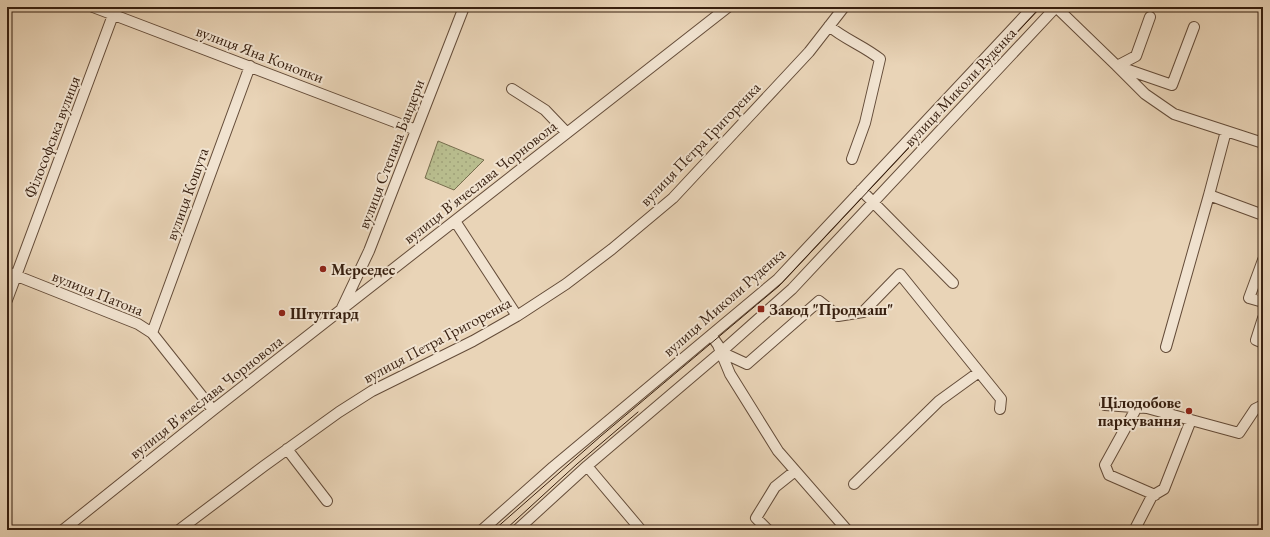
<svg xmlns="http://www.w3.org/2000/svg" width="1270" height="537" font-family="'EB Garamond',serif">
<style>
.park{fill:url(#park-dots);stroke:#786e4e}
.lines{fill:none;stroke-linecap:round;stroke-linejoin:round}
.minor-casing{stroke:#644c39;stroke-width:12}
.minor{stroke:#f1e3d0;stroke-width:10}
.tram{stroke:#371f0f;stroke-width:1}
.poi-dot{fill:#8f2418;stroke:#f1e3d0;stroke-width:1.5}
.labels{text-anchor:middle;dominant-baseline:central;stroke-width:4;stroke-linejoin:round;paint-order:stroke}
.street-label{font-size:16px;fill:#371f0f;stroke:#f1e3d0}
.poi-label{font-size:16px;font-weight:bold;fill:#371f0f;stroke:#f1e3d0;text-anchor:start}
</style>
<defs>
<pattern id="park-dots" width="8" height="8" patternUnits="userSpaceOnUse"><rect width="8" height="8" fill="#b8bc8d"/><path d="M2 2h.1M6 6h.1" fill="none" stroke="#9fa178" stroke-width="1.8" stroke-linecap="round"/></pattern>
</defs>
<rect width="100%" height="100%" fill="#e9d4b7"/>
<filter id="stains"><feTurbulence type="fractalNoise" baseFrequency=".005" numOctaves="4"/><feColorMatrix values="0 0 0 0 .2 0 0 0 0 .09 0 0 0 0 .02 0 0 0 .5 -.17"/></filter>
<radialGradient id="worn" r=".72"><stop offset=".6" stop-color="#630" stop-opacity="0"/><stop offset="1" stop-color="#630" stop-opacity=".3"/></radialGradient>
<!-- park -->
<path class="park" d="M438,141L484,160L454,190L425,178Z"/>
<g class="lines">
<defs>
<path id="minor" d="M93,7L416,130
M1056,7L1117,66L1172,85L1194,27
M1150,17L1136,56L1117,66L1145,94L1174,114L1263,143
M829,26C844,39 864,46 880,59L865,123L852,159
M512,89L545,110L567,133
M1226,131L1209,195L1263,215
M861,190L953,283
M455,221L517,316
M1263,260L1249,298L1263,302
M7,272L138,324L152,333L213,410
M7,300L116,7
M342,308L369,251L464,7
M1263,318L1256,340L1263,343
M152,333L250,66
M711,335L718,345L730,374L778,451L847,530
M1166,347L1209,195
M721,352L747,364L819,301L838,316L863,312L900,274L1001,399L1000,409
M1105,405L1147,408L1239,433L1255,409L1263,405
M1137,407L1105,465L1109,475L1155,495
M287,449L327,501
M587,466L641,530
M854,484L939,401L979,372
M1136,527L1152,496L1164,489L1191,420
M63,530L213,410L728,7
M179,530L264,466L339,412L372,391L473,341L517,316L566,284L612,249L673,198L809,52L844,7
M482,530L553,467L778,279L1033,7
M517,530L587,466L721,352L792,289L1056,7
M768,530L756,518L775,487L795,471"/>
</defs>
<!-- minor casing -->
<use href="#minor" class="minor-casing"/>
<!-- minor -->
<use href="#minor" class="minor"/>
<!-- tram -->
<path class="tram" d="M494,530L601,436L779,286L1041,7
M505,530L577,464L638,412"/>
</g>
<!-- markers -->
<g class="poi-dot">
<circle cx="323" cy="269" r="4"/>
<rect x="757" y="305" width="8" height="8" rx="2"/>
<circle cx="282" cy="313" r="4"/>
<circle cx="1189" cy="411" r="4"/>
</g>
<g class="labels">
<!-- street labels -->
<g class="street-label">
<text transform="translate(260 54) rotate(21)">вулиця Яна Конопки</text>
<text transform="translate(960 87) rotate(-47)">вулиця Миколи Руденка</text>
<text transform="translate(52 137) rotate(-69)">Філософська вулиця</text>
<text transform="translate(700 144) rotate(-46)">вулиця Петра Григоренка</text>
<text transform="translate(391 154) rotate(-69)">вулиця Степана Бандери</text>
<text transform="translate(480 182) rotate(-38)">вулиця В'ячеслава Чорновола</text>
<text transform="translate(187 194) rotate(-70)">вулиця Кошута</text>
<text transform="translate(98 293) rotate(22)">вулиця Патона</text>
<text transform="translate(724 302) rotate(-41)">вулиця Миколи Руденка</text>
<text transform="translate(437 340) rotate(-28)">вулиця Петра Григоренка</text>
<text transform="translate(206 397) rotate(-38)">вулиця В'ячеслава Чорновола</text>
</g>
<!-- poi labels -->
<g class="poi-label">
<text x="331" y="269">Мерседес</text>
<text x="769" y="309">Завод "Продмаш"</text>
<text x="290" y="313">Штутгард</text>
<text x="1181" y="402" text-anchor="end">Цілодобове<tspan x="1181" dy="18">паркування</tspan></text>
</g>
</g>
<!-- margin -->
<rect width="1270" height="537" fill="none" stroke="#e9d4b7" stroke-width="24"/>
<rect x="8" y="8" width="1254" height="521" fill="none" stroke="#371f0f" stroke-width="2"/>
<rect x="12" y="12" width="1246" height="513" fill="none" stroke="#371f0f"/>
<rect width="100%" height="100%" filter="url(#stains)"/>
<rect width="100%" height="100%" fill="url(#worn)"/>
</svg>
